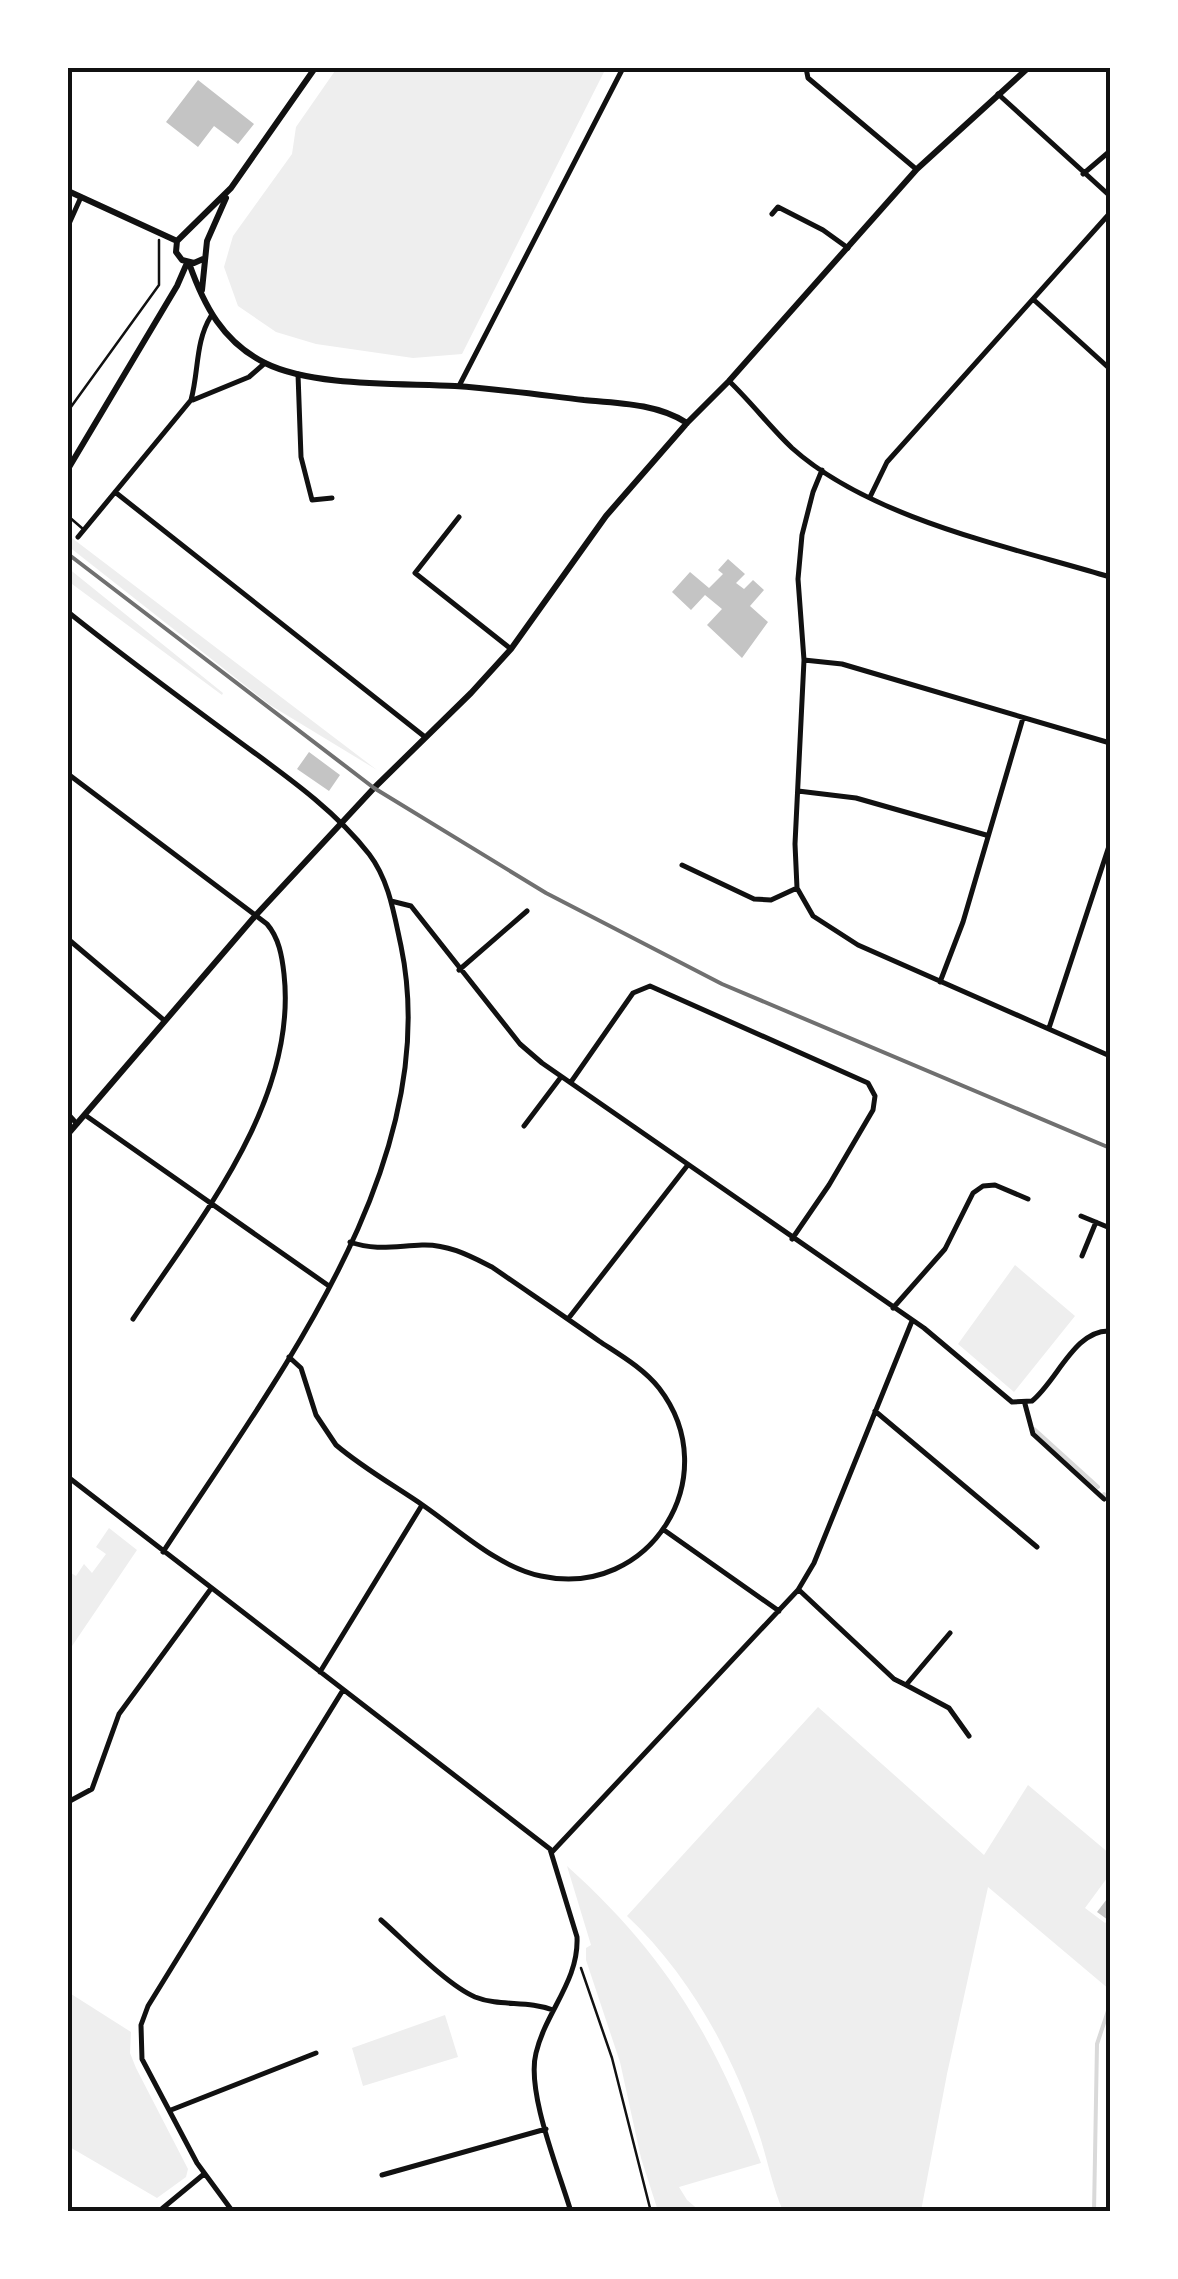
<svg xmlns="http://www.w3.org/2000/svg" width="1178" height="2279" font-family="'Open Sans',sans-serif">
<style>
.green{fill:#eee}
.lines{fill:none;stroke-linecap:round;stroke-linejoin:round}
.stream{stroke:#d9d9d9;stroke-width:4}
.building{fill:#c4c4c4}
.path{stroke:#111;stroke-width:2.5}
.service{stroke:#111;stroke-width:2.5}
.minor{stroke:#111;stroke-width:5}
.tertiary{stroke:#111;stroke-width:6}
.rail{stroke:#707070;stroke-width:4}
.neatline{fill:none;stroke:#111;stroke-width:4}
</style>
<rect width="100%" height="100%" fill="#fff"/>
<!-- green -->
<path class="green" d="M337,68H606L462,354L413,358L316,344L276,332L238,306L224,267L233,236L292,154L296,127Z
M68,535L377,770L270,705L68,546Z
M68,568L223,693L222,695L68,581Z
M1015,1265L1075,1316L1014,1392L958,1344Z
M109,1528L137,1550L68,1652V1579L71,1573L76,1576L84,1564L92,1573L106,1554L96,1547Z
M818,1707L984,1855L1028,1785L1110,1854V1874L1085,1908L1105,1923L1110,1918V1990L988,1887L947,2074L921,2211H783C772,2186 767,2157 758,2131C732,2052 688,1973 627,1916Z
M567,1866C666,1955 716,2039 761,2163L679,2187L687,2200L700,2211H658L641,2158L620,2062L586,1960V1948L591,1945Z
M68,1992L131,2032L130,2053L136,2068L188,2169L186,2177L157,2198L68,2146Z
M445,2015L458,2057L363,2086L352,2048Z"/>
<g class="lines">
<!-- stream -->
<path class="stream" d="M1034,1429L1098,1487
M1104,1494L1110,1499
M1109,2188H1110
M1094,2212L1097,2044L1110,2005"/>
</g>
<!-- building -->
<path class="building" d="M198,80L254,124L238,144L214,126L198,147L166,122Z
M728,559L745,574L736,583L744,589L753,580L764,590L750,606L768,622L742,658L707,625L722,609L705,595L691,610L672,592L690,572L709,588L723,574L718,570Z
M309,752L340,775L329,791L297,769Z
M1110,1895V1916L1108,1920L1097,1912Z"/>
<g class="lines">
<!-- path -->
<path class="path" d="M68,411L159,285V240
M581,1968L612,2058L651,2212"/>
<!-- service -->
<path class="service" d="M68,516L83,529"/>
<!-- minor -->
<path class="minor" d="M806,68L808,78L916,169
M998,94L1110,196
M1083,174L1110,151
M772,214L778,207L823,230L848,248
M68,226L81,197
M68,297L69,298
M1034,300L1110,369
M298,374L301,457L312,500L332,498
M729,381C751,402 770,427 792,448C871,519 1011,547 1110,577
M459,386L623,68
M193,400L249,377L265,363
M822,470L813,492L802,535L798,579L804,660L795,844L797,888L813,916L858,945L1110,1056
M115,492L425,737
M870,497L887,462L1110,213
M459,517L415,573L511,649
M78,537L191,400C199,371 195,342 211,316
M68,612C123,656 180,698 237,740C283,774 333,808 369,854C389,880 394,914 401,946C446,1162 274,1381 163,1552
M804,660L842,664L1110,743
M68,774L267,924C279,938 282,956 284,974C298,1101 199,1220 133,1319
M798,791L856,798L986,835
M682,865L754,899L771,900L797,888
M391,901L411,906L520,1044L542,1063L924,1328L1012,1402L1032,1401C1057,1381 1075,1329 1110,1331
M68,939L165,1021
M459,970L527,911
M940,982L963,922L1023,718
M1049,1028L1110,843
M571,1082L633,993L650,986L868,1083L875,1096L873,1110L829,1185L792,1239
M68,1114L77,1124
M85,1115L329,1286
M524,1126L561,1077
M1081,1216L1110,1228
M1082,1256L1096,1222
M893,1308L945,1249L973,1193L983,1186L995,1185L1028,1199
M568,1319L687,1166
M289,1357L301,1368L316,1415L336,1445C363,1468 395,1486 424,1506C460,1531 498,1567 541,1576C650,1600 727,1476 659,1388C643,1368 620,1355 599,1341C564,1316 528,1292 492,1267C470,1256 448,1244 422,1245C395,1246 376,1251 350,1242
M1025,1404L1033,1434L1104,1499
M875,1411L1037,1547
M68,1477L550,1849L577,1937C579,1981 546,2011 536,2053C526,2092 559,2171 571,2212
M664,1530L779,1611
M799,1590L894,1679L906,1685L950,1633
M320,1672L422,1505
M906,1685L949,1708L969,1736
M68,1802L92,1789L119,1714L210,1590
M552,1852L798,1590L814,1563L912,1321
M381,1920C405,1941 447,1985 475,1997C500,2007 528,2000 553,2010
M171,2110L316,2053
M382,2175L546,2129
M158,2212L204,2174
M233,2212L197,2163L142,2059L141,2025L148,2006L343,1690"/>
<!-- tertiary -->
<path class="tertiary" d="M68,191L177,241
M177,241L231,188L315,68
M177,241L176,252L182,260L194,263L203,259
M189,263C204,306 223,342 265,363C313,387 401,383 455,386C498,389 541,395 584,400C619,403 658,404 687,423
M202,290L207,241L226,198
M68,469L177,286L187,263
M68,1134L256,915L374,788L471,693L511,649L606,516L687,423L729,381L917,169L1028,68"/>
<!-- rail -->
<path class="rail" d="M68,554L374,788L546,893L722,984L1110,1148"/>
</g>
<!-- border -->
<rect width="1178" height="2279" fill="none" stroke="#ffffff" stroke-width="140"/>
<rect x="70" y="70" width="1038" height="2139" class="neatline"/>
</svg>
